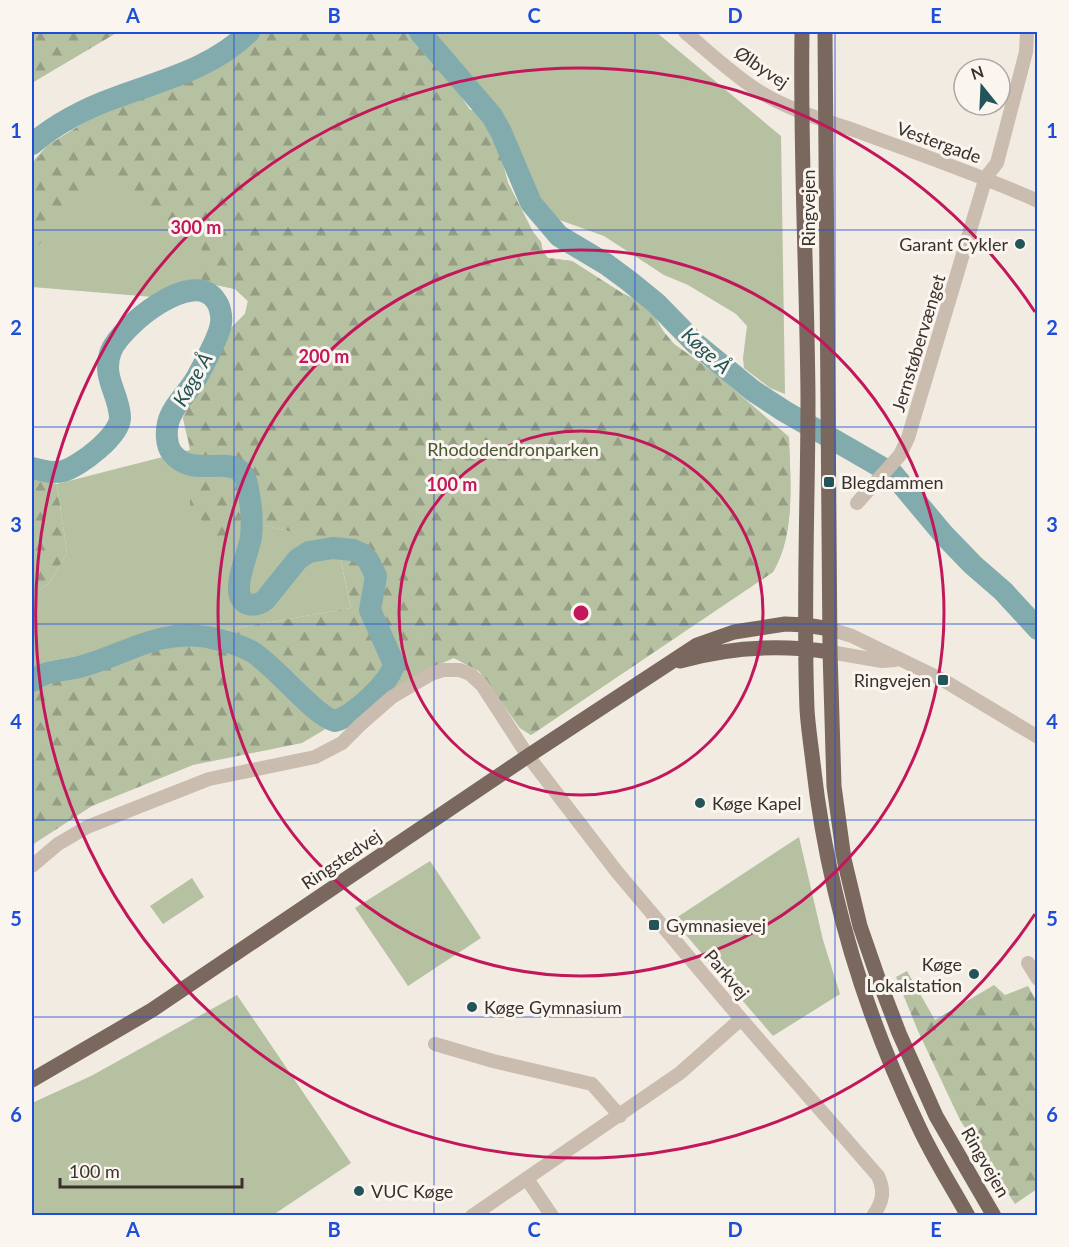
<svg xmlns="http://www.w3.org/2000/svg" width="1069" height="1247" font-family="Lato,sans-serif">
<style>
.green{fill:#b6c1a2;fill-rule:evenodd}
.forest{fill:url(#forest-firs)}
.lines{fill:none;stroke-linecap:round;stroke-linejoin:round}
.river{stroke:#82abae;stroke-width:22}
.minor{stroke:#cabcae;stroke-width:14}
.major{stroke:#7a685e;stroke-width:15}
.grid{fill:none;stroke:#1d4ed8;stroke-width:1.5;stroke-opacity:0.55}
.ring{fill:none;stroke:#c2185b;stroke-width:3}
.poi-dot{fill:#235459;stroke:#faf5ef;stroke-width:2}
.labels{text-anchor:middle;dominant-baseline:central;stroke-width:6;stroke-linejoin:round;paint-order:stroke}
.street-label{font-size:18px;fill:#3a312c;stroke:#faf5ef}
.poi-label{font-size:18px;fill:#3a312c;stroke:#faf5ef;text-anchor:start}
.park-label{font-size:18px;fill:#485631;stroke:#faf5ef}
.water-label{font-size:20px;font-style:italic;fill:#235459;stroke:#faf5ef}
.centre{fill:#c2185b;stroke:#faf5ef;stroke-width:3}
.ring-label{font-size:18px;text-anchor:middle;font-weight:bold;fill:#c2185b;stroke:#faf5ef;stroke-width:6;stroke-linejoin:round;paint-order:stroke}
.neatline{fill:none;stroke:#1d4ed8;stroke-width:2}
.grid-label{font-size:20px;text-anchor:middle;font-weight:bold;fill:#1d4ed8}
</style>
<defs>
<pattern id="forest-firs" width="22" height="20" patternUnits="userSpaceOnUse" patternTransform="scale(1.5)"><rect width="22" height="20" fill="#b6c1a2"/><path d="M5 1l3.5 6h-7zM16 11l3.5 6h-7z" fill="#959d84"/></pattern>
</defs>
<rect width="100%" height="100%" fill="#f2ebe2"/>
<!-- green -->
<path class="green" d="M260,32H411L440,66L470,110H476L480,115L501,157L508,183L533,232L541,242L543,252L548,258L572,261L622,293L640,302L652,312L663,331L674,344L713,372L789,437C790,480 796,533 773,572L531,735L520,728L479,671L454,658L337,543L351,608L49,661L32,677V596L50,582L67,553L57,484L190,450L183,418L228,331L245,314L248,301L235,289L202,282L153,297L32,287V166L35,159L47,146L101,112L165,88L227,61ZM191,451L335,541L262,525Z
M430,32H656L781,136L785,394L770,388L744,368L743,358L747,326L736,314L688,285L664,275L604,236L554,218L531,183L512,133L500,113L487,95L458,60Z
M799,837L823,940L840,994L773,1036L673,920Z
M430,861L481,938L408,986L355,908Z
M192,878L204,897L163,924L150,906Z
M237,995L351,1163L273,1215H32V1103L91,1076Z"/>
<!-- forest -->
<path class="forest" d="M32,32H118L32,83Z
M260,32H411L440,66L470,110H476L480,115L501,157L508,183L533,232L541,242L543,252L548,258L572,261L622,293L640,302L652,312L663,331L674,344L713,372L789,437C790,480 796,533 773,572L531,735L520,728L479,671L454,658L422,672L302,743L193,765L92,806L32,845V677L49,661L351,608L337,542L262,525L224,542L190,509L191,450L183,418L228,331L245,314L248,301L235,289L202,282L201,224L164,221L129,206L120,187L102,179L32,252V166L47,146L101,112L165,88L227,61Z
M32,478L57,484L67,553L50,582L32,596Z
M907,971L935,1020L994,985L1005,995L1028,986L1037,1002V1189L1015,1204L960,1120L918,1031L896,977Z"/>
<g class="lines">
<!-- river -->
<path class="river" d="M420,32L492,116L501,132L531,203L559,236L606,264L629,281L656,303L696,344L752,390L784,411L893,474L944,535L973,565L1003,591L1038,629
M32,144C57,123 86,108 117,97C163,80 213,68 249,32
M32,468C41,470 53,474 63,471C79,467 121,435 120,417C119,393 101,377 111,351C121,326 194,266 216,301C220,306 222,317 221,323C220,334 203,366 197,377C189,392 172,406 168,423C166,432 166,445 172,453C192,478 223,457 240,471C248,478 248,491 250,501C252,512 252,526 251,537C249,553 227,596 248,604C255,606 260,604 265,600L298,559L309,552L333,548L353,550L362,554L368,560L376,576L370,610L394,664C391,682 353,716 335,721C315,717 275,665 251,651C237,644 222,640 207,637C156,629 126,655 79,667C62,671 46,670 32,681"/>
<!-- minor -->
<path class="minor" d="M685,32C709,52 733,75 760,92C791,111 828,121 862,133C921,155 980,175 1038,201
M857,503L900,455L908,438L986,177L997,163L1026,52L1027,32
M830,629L852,636L943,680L1038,737
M830,652L882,661L895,660
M32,866L58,844L87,827L209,779L315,757L342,743L361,724L392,697L431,674L443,670H460L470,674L482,685L528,756L617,872L741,1019L878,1176C885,1191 883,1202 873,1216
M1028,963L1038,979
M435,1044L493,1061L592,1084L620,1116
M527,1179L552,1216
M472,1216L680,1073L741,1019"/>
<!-- major -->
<path class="major" d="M802,32C800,154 807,275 808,398C808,501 803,605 807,709C808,727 811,745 813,763C827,890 863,1010 918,1125C932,1156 951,1185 968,1216
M825,32L830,652L834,786L844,859L860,926L878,978L899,1033L936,1116L994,1216
M680,661C730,647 779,644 830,652
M32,1080L152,1010L528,756L697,645L734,632L785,624L806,625L830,629"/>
</g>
<!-- grid -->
<path class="grid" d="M234,32V1216M434,32V1216M635,32V1216M835,32V1216M32,230H1038M32,427H1038M32,624H1038M32,820H1038M32,1017H1038"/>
<!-- distance rings -->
<g class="ring">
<circle cx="581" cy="613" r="182"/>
<circle cx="581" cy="613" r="363"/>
<path d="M1035 914A545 545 0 1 1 1035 312"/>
</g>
<!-- markers -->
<g class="poi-dot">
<circle cx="1020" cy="244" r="6"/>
<rect x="823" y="476" width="12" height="12" rx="3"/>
<rect x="937" y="674" width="12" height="12" rx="3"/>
<circle cx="700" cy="803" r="6"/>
<rect x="648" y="919" width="12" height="12" rx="3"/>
<circle cx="974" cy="974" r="6"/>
<circle cx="472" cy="1007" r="6"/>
<circle cx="359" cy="1191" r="6"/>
</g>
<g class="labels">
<!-- street labels -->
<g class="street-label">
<text transform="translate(762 67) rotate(34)">Ølbyvej</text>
<text transform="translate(939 142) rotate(20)">Vestergade</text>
<text transform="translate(808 208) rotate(-90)">Ringvejen</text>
<text transform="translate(918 343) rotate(-73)">Jernstøbervænget</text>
<text transform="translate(341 859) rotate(-34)">Ringstedvej</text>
<text transform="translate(727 974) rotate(50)">Parkvej</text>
<text transform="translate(986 1162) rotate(60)">Ringvejen</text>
</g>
<!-- poi labels -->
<g class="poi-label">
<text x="1008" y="244" text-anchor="end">Garant Cykler</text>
<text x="841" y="482">Blegdammen</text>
<text x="931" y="680" text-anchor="end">Ringvejen</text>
<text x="712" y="803">Køge Kapel</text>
<text x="666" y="925">Gymnasievej</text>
<text x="962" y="964" text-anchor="end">Køge<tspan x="962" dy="21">Lokalstation</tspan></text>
<text x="484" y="1007">Køge Gymnasium</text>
<text x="371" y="1191">VUC Køge</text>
</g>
<!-- park labels -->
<g class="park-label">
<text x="513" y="449">Rhododendronparken</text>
</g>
<!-- water labels -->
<g class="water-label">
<text transform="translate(707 350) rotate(42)">Køge Å</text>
<text transform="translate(192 379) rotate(-60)">Køge Å</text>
</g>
</g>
<circle cx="581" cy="613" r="9" class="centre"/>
<g class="ring-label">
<text x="196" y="234">300 m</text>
<text x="324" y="363">200 m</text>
<text x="452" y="491">100 m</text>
</g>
<!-- border -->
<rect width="1069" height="1247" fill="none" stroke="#faf5ef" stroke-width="66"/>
<!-- north arrow -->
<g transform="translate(982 87) rotate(342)"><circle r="28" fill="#faf5ef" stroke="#ada7a1" stroke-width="1.5"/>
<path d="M0-4.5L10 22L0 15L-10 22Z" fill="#235459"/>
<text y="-9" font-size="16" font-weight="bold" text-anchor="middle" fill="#3a312c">N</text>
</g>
<!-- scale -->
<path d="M60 1178v9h182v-9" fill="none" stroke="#3a312c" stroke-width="3"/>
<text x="69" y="1178" font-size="18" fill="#3a312c" stroke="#faf5ef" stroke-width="4.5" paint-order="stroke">100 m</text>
<rect x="33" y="33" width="1003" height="1181" class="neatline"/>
<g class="grid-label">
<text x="133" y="23">A</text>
<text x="334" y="23">B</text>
<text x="534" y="23">C</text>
<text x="735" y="23">D</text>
<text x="936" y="23">E</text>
<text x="16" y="138">1</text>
<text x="1052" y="138">1</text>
<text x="16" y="335">2</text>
<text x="1052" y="335">2</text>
<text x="16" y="532">3</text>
<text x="1052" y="532">3</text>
<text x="16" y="729">4</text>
<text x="1052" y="729">4</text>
<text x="16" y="926">5</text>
<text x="1052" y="926">5</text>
<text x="16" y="1122">6</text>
<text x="1052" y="1122">6</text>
<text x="133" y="1237">A</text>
<text x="334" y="1237">B</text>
<text x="534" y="1237">C</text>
<text x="735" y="1237">D</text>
<text x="936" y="1237">E</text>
</g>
</svg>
